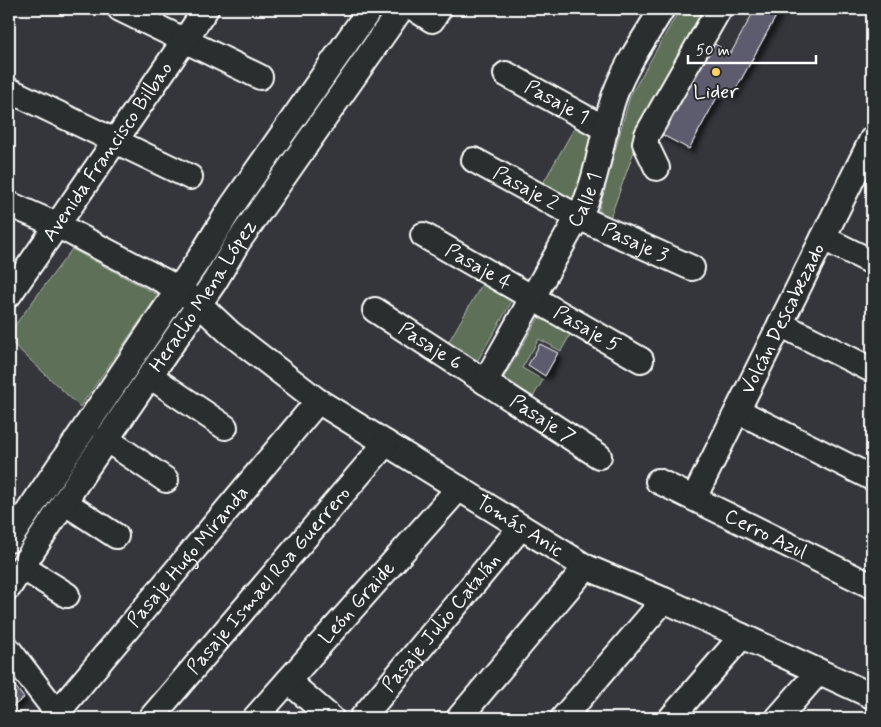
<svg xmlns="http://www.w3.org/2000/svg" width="881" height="727" font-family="Mynerve,sans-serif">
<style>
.green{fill:#5e6f58;stroke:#aeb7ac}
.building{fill:#5c5c6e;stroke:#fff;filter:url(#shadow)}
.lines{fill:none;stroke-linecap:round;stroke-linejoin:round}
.minor-casing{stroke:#fff;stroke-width:28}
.minor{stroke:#2a2d2e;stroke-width:24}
.poi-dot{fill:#ffd166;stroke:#2a2d2e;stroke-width:2}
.labels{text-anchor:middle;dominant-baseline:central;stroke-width:4;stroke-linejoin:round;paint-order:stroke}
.poi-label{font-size:20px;fill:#fff;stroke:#2a2d2e}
.street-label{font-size:20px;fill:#fff;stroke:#2a2d2e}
</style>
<defs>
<filter id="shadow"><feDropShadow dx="4.5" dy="4.5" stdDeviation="2.5" flood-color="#0009"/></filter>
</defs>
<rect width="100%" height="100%" fill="#34363b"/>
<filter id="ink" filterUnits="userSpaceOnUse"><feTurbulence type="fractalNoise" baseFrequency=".02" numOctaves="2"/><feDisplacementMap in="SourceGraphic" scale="10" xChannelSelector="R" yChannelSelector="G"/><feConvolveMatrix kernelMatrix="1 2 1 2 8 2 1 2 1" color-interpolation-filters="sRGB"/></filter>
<g filter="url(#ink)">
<!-- green -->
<path class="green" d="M680,9H712L637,143L610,218L598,213L630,96Z
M576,125L591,134L574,202L542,185Z
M72,249L158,295L80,407L9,340V333Z
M485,279L515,296L475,365L445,348Z
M543,310L574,328L561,351L539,339L522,368L543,380L533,397L503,379Z"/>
<!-- building -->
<path class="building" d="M755,9H780L732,96L721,90L689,149L655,131L705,39L731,53Z
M540,344L558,353L545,376L528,365Z
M9,678L24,698L9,709Z"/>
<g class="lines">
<defs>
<g id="minor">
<path d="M120,9L260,77"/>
<path d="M415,9L432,20L439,9"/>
<path id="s1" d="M506,74L606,129"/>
<path d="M9,90L190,177"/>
<path id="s2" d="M474,160L578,217L692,268"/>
<path d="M657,168L645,143L647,135L719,9"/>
<path id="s3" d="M9,204L57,225L179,289L199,304L230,333L318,401L586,567L664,600L872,696"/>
<path id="s4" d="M423,235L641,360"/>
<path d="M823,238L872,262"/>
<path id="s5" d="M9,295L206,9"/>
<path id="s6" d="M375,310L599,456"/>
<path d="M780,324L872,370"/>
<path d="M150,376L225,427"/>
<path id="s7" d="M485,382L584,206C600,170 602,130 615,94C626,64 646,36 662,9"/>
<path d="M738,411L872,478"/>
<path d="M106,439L166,480"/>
<path id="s8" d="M658,481L872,586"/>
<path id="s9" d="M694,498L872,139"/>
<path d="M64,502L116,536"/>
<path d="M9,540L199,259L232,206L370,9"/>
<path d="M22,567L67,595"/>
<path id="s10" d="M9,587L84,472L215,281L238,242L401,9"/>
<path d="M9,650L61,718"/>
<path d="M288,681L331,718"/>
<path id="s11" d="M57,713L318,401"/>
<path id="s12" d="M151,718L386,443"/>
<path id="s13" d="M255,718L459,488"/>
<path id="s14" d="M362,718L521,527"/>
<path d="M459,718L586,567"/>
<path d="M563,718L664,600"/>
<path d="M671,718L742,636"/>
<path d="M778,718L819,671"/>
</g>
</defs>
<!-- minor casing -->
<use href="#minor" class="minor-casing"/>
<!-- minor -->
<use href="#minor" class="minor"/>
</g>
</g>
<!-- markers -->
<circle class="poi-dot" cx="716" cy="72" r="5"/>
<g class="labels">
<!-- poi labels -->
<g class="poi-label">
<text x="716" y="92">Lider</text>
</g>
<!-- street labels -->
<g class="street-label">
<text stroke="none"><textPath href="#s1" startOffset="58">Pasaje 1</textPath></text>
<text stroke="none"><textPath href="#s5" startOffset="174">Avenida Francisco Bilbao</textPath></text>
<text stroke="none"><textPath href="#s2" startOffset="59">Pasaje 2</textPath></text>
<text stroke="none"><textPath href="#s7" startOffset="208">Calle 1</textPath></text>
<text stroke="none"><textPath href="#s2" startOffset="181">Pasaje 3</textPath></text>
<text stroke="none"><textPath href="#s4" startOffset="64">Pasaje 4</textPath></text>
<text stroke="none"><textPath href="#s10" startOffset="350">Heraclio Mena López</textPath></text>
<text stroke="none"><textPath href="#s9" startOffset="200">Volcán Descabezado</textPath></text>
<text stroke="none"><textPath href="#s4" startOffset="189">Pasaje 5</textPath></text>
<text stroke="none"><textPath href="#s6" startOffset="66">Pasaje 6</textPath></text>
<text stroke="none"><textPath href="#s6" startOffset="200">Pasaje 7</textPath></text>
<text stroke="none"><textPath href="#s3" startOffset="606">Tomás Anic</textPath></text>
<text stroke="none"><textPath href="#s8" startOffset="120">Cerro Azul</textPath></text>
<text stroke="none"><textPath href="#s11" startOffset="204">Pasaje Hugo Miranda</textPath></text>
<text stroke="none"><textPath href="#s12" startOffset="181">Pasaje Ismael Roa Guerrero</textPath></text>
<text stroke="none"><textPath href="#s13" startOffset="154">León Graide</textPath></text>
<text stroke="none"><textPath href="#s14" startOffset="124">Pasaje Julio Catalán</textPath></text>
</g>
</g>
<!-- margin -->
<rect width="881" height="727" fill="none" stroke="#2a2d2e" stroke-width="30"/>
<rect x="15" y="15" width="851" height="697" fill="none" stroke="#fff" stroke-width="2" filter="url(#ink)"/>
<!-- scale -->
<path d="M688 55v8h128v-8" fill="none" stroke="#ffffff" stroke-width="2.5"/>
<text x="696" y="55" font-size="15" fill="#ffffff" stroke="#2a2d2e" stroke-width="4" paint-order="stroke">50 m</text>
</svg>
